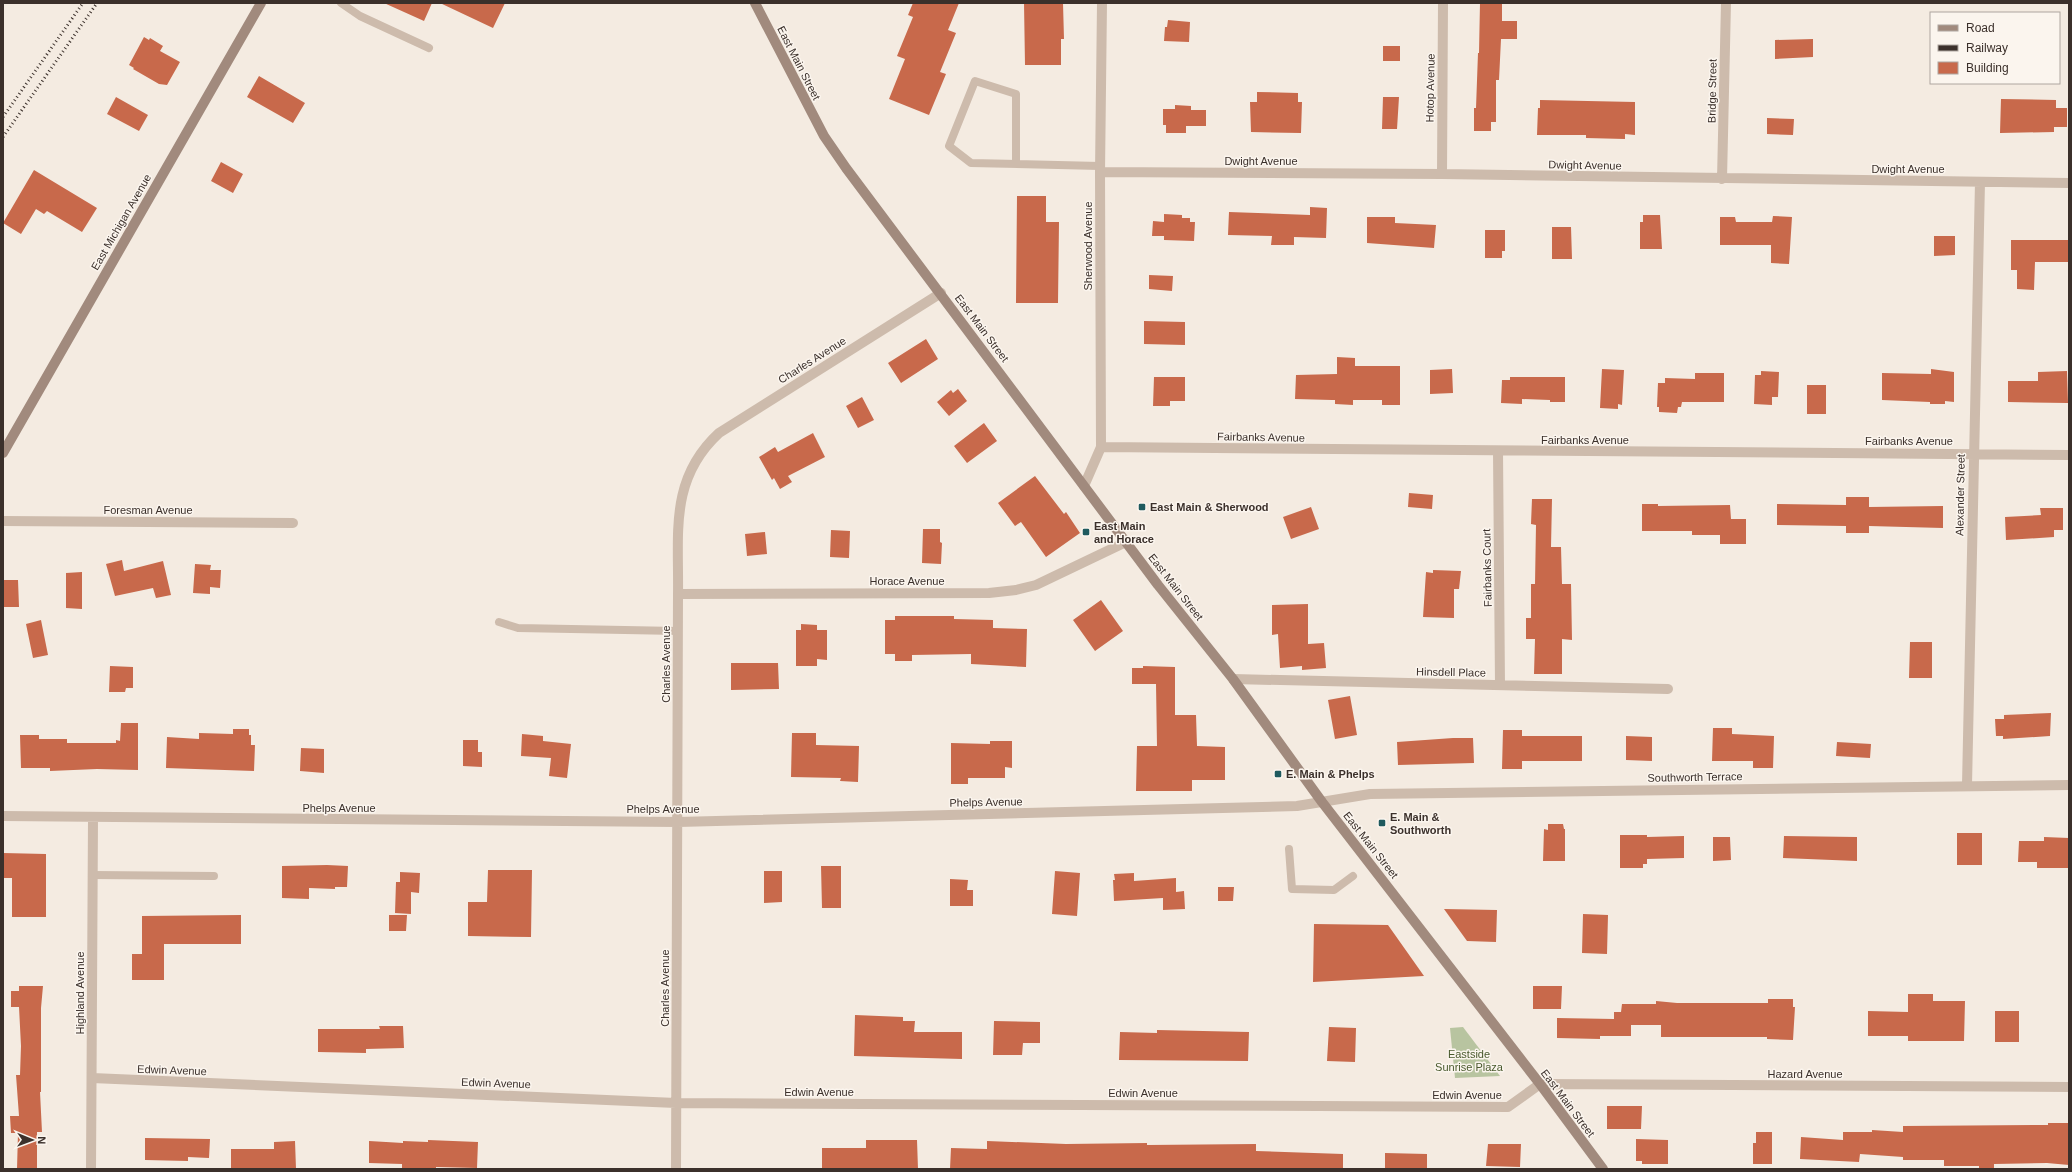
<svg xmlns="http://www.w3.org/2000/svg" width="2072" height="1172" font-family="Helvetica,sans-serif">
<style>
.green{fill:#b8c4a0}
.building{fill:#c8694b}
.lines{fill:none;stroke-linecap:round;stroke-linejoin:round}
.lane{stroke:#cdbbac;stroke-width:8}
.street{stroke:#cdbbac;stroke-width:10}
.secondary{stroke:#a18a7d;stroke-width:10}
.rail{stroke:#3b302b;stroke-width:3;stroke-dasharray:1 3;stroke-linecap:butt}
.poi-dot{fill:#1f5a5e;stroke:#fbf5ee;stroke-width:1.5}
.labels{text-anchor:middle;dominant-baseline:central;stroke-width:3;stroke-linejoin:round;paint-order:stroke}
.street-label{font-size:11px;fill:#3b302b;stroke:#fbf5ee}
.poi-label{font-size:11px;font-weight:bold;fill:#3b302b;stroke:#fbf5ee;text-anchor:start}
.park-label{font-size:11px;fill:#4a5a2e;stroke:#fbf5ee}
</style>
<rect width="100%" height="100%" fill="#f4ebe1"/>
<!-- green -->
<path class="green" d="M1463,1027L1500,1076L1455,1078L1450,1028Z"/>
<!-- building -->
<path class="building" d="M384,3H432L424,21Z
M440,3H505L493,28Z
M913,3H959L948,30L956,33L940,72L946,74L929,115L889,99L905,59L897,56L913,17L908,15Z
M1024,3H1063L1064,39H1061V65H1025Z
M1480,3H1502V21H1517V39H1501L1499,80H1496V122H1491V131H1474V108H1476L1478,53H1479Z
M1168,20L1190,22L1189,42L1164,41L1165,27H1167Z
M144,37L149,40L150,38L163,46L160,51L180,62L167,85L159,84L133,69L134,68L129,65Z
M1813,39V57L1775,59V40Z
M1383,46H1400V61H1383Z
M259,76L305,103L293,123L247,97Z
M1257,92L1298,93V102H1302L1301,133L1251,132L1250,102H1257Z
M116,97L148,115L139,131L107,114Z
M1383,97H1399L1397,129H1382Z
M2001,99L2056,100V108H2067V127H2054V132L2000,133Z
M1540,100L1635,102V135L1625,134V139L1586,138V135H1537L1538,108H1540Z
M1175,105L1191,106V110H1206V126H1186V133H1166V125H1163V109H1175Z
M1767,118L1794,119L1793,135L1767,134Z
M221,162L243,174L233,193L211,181Z
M34,170L97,208L82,232L47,211L44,214L36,209L21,234L3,223Z
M1017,196H1046V222H1059L1058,303H1016Z
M1310,207L1327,208L1326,238L1294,237V245H1271L1272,236L1228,235L1229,212L1310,215Z
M1164,214L1182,215V218H1190V222H1195L1194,241L1164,240V236H1152L1153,221L1164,222Z
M1643,215H1660L1662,249H1640V222H1643Z
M1773,216L1792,217L1789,264L1771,263V245H1720V217H1735L1736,222H1772Z
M1367,217H1395V223L1436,225L1434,248L1367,243Z
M1552,227H1571L1572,259H1552Z
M1485,230H1505V251H1502V258H1485Z
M1934,236H1955V255L1934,256Z
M2011,240H2069V262H2035L2034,290L2017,289V270H2011Z
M1149,275L1173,276L1172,291L1149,289Z
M1144,321L1185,322V345L1144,344Z
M926,339L938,359L901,383L888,363Z
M1337,357L1355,358V366H1400V405H1382V400H1353V405L1335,404V400H1332L1295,399L1296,375L1337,374Z
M1452,369L1453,393L1430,394V370Z
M1602,369L1624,370L1622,405L1618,404V409L1600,408Z
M1931,369L1954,372V402L1945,401V404H1930V402L1882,400V373L1931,374Z
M1761,371L1779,372L1778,397H1772V405L1754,404L1755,375H1761Z
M2067,371L2068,403L2008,402V381H2038V372Z
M1695,373H1724V402H1682L1681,407H1678L1677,413L1659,412V407H1657L1658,383H1665V378L1695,379Z
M1154,377H1185V401H1170V406H1153Z
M1510,377H1565V402H1550V400L1522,399V404L1501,403L1502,380H1510Z
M1807,385H1826V414H1807Z
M958,389L967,401L949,416L937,402L951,390L953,393Z
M862,397L874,420L858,428L846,406Z
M984,423L997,441L967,463L954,446Z
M813,433L825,457L788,476L792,482L780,489L774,478L772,480L759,457L775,447L778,452Z
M1035,476L1064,514L1066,512L1080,533L1046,557L1021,522L1015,526L998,503Z
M1409,493L1433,495L1432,509L1408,507Z
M1846,497H1869V507L1943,506V528L1869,526V533H1846V526L1777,525V504L1846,505Z
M1532,499H1552L1551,547H1561L1562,584H1571L1572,640L1562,639V674H1534L1535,639H1526V618H1531V584H1535L1536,525L1531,524Z
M1642,504H1658V506L1730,505L1731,519H1746V544H1720V535H1692V531H1642Z
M1311,507L1319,529L1291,539L1283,517Z
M2040,508H2063V530H2054V537L2006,540L2005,517L2041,515Z
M923,529H940V542L942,543L941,564L922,563Z
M831,530L850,531L849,558L830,557Z
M765,532L767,554L747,556L745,534Z
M122,560L124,571L163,561L171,595L156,598L153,588L115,596L106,564Z
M195,564L211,565L210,570H221L220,588L210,587V594L193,593Z
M1433,570L1461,571L1459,589H1454V618L1423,617L1426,572L1433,573Z
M82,572V609L66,608V573Z
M3,580H18L19,607H3Z
M1101,600L1123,631L1095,651L1073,620Z
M1308,604V644L1324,643L1326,668L1302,670V666L1280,668L1278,634L1272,635V605Z
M895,616H954V619L993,620V628L1027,629L1026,667L971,664V654L912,655V661H895V654H885V620H895Z
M41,620L48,655L33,658L26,624Z
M801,624L817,625V630H827V660L817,659V666H796V630H801Z
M1910,642H1932V678H1909Z
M731,663H778L779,689L731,690Z
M110,666L133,667V688H126L125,692H109Z
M1143,666L1175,667V715H1196L1197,746L1225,747V780H1192V791H1136L1137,746H1157L1156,684H1132V668H1143Z
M1350,696L1357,735L1335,739L1328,700Z
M2051,713L2050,736L2003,739V736H1996L1995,719H2004V715Z
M121,723H138V770L97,769L50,771V768H21L20,735H39V739H67V743H116V740L120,741Z
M1713,728H1732V734L1774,736L1773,768H1753V761H1712Z
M233,729H249V735H251V745H255L254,771L166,768L167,737L199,739V733L233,734Z
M1503,730H1522V736H1582V761H1522V769H1502Z
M792,733H816V745L859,746L858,782L840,781L841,778L791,777Z
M522,734L543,736V741L571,744L567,778L549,776L551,758L521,756Z
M1626,736L1652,737V761L1626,760Z
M1453,738H1473L1474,763L1398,765L1397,742Z
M463,740H478V752H482V767L463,766Z
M990,741H1012V768L1005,767V778H968V784H951V743L990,744Z
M1837,742L1871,744L1870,758L1836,756Z
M301,748L324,749V773L300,771Z
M1548,824H1563L1564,829H1565V861H1543L1544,829L1548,830Z
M1957,833H1982V865H1957Z
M1620,835H1647V837L1684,836V858L1647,859V864H1643V868H1620Z
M1784,836L1857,837V861L1783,858Z
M1713,837H1730L1731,860L1713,861Z
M2044,837L2069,838V868H2037V862H2018L2019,841H2044Z
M3,853L46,854V917H12V878H3Z
M327,865L348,866L347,887H335V889L309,888V899L282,898V866Z
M821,866H841V908H822Z
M488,870H532L531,937L468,936V902H487Z
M764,871H782V902L764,903Z
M1055,871L1080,873L1077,916L1052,914Z
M400,872L420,873L419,893L411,892V914L395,913L396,882H400Z
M1134,873V881L1176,878V892L1184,891L1185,909L1163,910V898L1114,901L1113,880H1115L1114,874Z
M950,879L968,880L967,890H973V906H950Z
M1218,887H1234L1233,901H1218Z
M1444,909L1497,910L1496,942L1467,941Z
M1583,914L1608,915L1607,954L1582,953Z
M241,915V944H164V980H132V954H142V916Z
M389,915H407L406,931H389Z
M1314,924L1388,925L1424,976L1313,982Z
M19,986H43L41,1008V1092H40L42,1132H37V1169H17L18,1133H11L10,1116H19L16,1075H20L21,1046L19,1007H11V991H19Z
M1533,986H1562L1561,1009H1533Z
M1908,994H1933V1001H1965L1964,1041H1908V1036H1868V1011L1908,1012Z
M1768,999H1793V1007H1795L1793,1040L1767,1039V1037H1661V1025H1631V1036H1600V1039L1557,1038V1018L1614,1019V1012H1621L1622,1004H1656V1001L1677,1003H1768Z
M1995,1011H2019V1042H1995Z
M855,1015L903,1017V1021H915L914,1032H962V1059L854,1056Z
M994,1021L1040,1022V1043H1023L1022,1055H993Z
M379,1026H403L404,1048L366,1049V1053L318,1052V1029H380Z
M1329,1027L1356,1028L1355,1062L1327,1061Z
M1157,1030L1249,1032L1248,1061L1119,1060L1120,1032L1157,1033Z
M1607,1106H1642L1641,1129H1607Z
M2048,1123H2069V1165L2047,1163L1994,1164V1169H1979V1166H1944V1160H1903V1157L1860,1154L1859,1162L1800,1159L1801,1137L1843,1140V1132H1872V1130L1903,1132V1126L2048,1125Z
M1756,1132H1772V1164H1753V1143H1756Z
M145,1138L210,1139L209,1158L188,1157V1161L145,1160Z
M1636,1139L1668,1140V1164H1642V1161H1636Z
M428,1140L478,1142L477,1168L436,1167V1169H402V1164L369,1163V1141L403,1143V1141L428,1142Z
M866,1140H917L918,1169H822V1148H866Z
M295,1141L296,1169H231V1149H274V1142Z
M987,1141L1066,1144L1147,1143V1145L1256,1144V1151L1343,1154V1169H950L951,1148L987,1149Z
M1488,1144H1521L1520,1167L1486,1166Z
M1385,1153L1427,1154V1169H1385Z"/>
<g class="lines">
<!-- lane -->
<path class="lane" d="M341,3L360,16L429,48
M1016,164V94L975,81L949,146L971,163L1100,166
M499,622L518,628L678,631
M1289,849L1292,889L1334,890L1353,876
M93,875L214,876"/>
<!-- street -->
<path class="street" d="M1100,172L1442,174L2069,183
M1442,174L1443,3
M1722,179L1726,3
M1101,447L2069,455
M1498,451L1500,685
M1084,486L1101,447L1100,172L1102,3
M3,521L293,523
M678,594L989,593L1016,590L1036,585L1126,542
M1233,679L1668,689
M1967,785L1980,182
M3,816L678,822L1297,806L1370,794L2069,785
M92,1078L676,1103L1508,1107L1540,1084L2069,1087
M91,1169L93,818
M676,1169L678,594C679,533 669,479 719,433L941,293"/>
<!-- secondary -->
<path class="secondary" d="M755,3L824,136L846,168L1158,585L1233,679L1322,802L1540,1084L1603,1169
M3,453L261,3"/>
<!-- rail -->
<path class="rail" d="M3,117L83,3
M3,137L97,3"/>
</g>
<!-- markers -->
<g class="poi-dot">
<rect x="1138" y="503" width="8" height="8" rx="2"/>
<rect x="1082" y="528" width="8" height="8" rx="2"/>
<rect x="1274" y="770" width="8" height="8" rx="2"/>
<rect x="1378" y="819" width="8" height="8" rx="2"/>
</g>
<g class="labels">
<!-- street labels -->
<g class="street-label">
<text transform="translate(799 63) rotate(63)">East Main Street</text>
<text transform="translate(1430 88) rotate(-89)">Hotop Avenue</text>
<text transform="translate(1712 91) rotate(-89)">Bridge Street</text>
<text x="1261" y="161">Dwight Avenue</text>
<text transform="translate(1585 165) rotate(1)">Dwight Avenue</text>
<text x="1908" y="169">Dwight Avenue</text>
<text transform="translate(121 222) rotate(-60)">East Michigan Avenue</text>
<text transform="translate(1088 246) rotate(-90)">Sherwood Avenue</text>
<text transform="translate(982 328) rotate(53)">East Main Street</text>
<text transform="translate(812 360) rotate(-32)">Charles Avenue</text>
<text transform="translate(1261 437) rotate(1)">Fairbanks Avenue</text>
<text x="1585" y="440">Fairbanks Avenue</text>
<text x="1909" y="441">Fairbanks Avenue</text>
<text transform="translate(1960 495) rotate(-89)">Alexander Street</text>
<text x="148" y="510">Foresman Avenue</text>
<text transform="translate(1487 568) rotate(-91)">Fairbanks Court</text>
<text x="907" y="581">Horace Avenue</text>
<text transform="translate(1176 587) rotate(52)">East Main Street</text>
<text transform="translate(666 664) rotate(-90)">Charles Avenue</text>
<text transform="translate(1451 672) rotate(1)">Hinsdell Place</text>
<text transform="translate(1695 777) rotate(-1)">Southworth Terrace</text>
<text transform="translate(986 802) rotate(-1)">Phelps Avenue</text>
<text x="339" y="808">Phelps Avenue</text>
<text x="663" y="809">Phelps Avenue</text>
<text transform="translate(1371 845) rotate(52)">East Main Street</text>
<text transform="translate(665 988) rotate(-90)">Charles Avenue</text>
<text transform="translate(80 993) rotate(-90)">Highland Avenue</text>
<text transform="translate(172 1070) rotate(2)">Edwin Avenue</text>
<text x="1805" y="1074">Hazard Avenue</text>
<text transform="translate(496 1083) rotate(2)">Edwin Avenue</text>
<text x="819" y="1092">Edwin Avenue</text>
<text x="1143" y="1093">Edwin Avenue</text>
<text x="1467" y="1095">Edwin Avenue</text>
<text transform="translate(1568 1103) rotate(53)">East Main Street</text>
</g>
<!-- poi labels -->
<g class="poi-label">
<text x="1150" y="507">East Main &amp; Sherwood</text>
<text x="1094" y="526">East Main<tspan x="1094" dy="13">and Horace</tspan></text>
<text x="1286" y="774">E. Main &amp; Phelps</text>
<text x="1390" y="817">E. Main &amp;<tspan x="1390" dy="13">Southworth</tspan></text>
</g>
<!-- park labels -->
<g class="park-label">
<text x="1469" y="1054">Eastside<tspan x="1469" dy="13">Sunrise Plaza</tspan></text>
</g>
</g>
<!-- border -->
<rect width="2072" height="1172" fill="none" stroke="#3b302b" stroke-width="8"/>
<!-- legend -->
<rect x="1930" y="12" width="130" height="72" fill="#fbf5ee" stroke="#aea6a0"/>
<rect x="1938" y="25" width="20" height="6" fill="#a18a7d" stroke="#aea6a0"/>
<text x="1966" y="32" font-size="12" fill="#3b302b">Road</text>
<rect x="1938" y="45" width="20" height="6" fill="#3b302b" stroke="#aea6a0"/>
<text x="1966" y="52" font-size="12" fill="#3b302b">Railway</text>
<rect x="1938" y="62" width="20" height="12" fill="#c8694b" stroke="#aea6a0"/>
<text x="1966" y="72" font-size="12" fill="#3b302b">Building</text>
<!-- north arrow -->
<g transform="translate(32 1140) rotate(91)" stroke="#fbf5ee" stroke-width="3" paint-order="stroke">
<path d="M0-3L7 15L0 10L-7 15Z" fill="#3b302b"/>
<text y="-6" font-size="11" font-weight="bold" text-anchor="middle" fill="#3b302b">N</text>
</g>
</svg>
